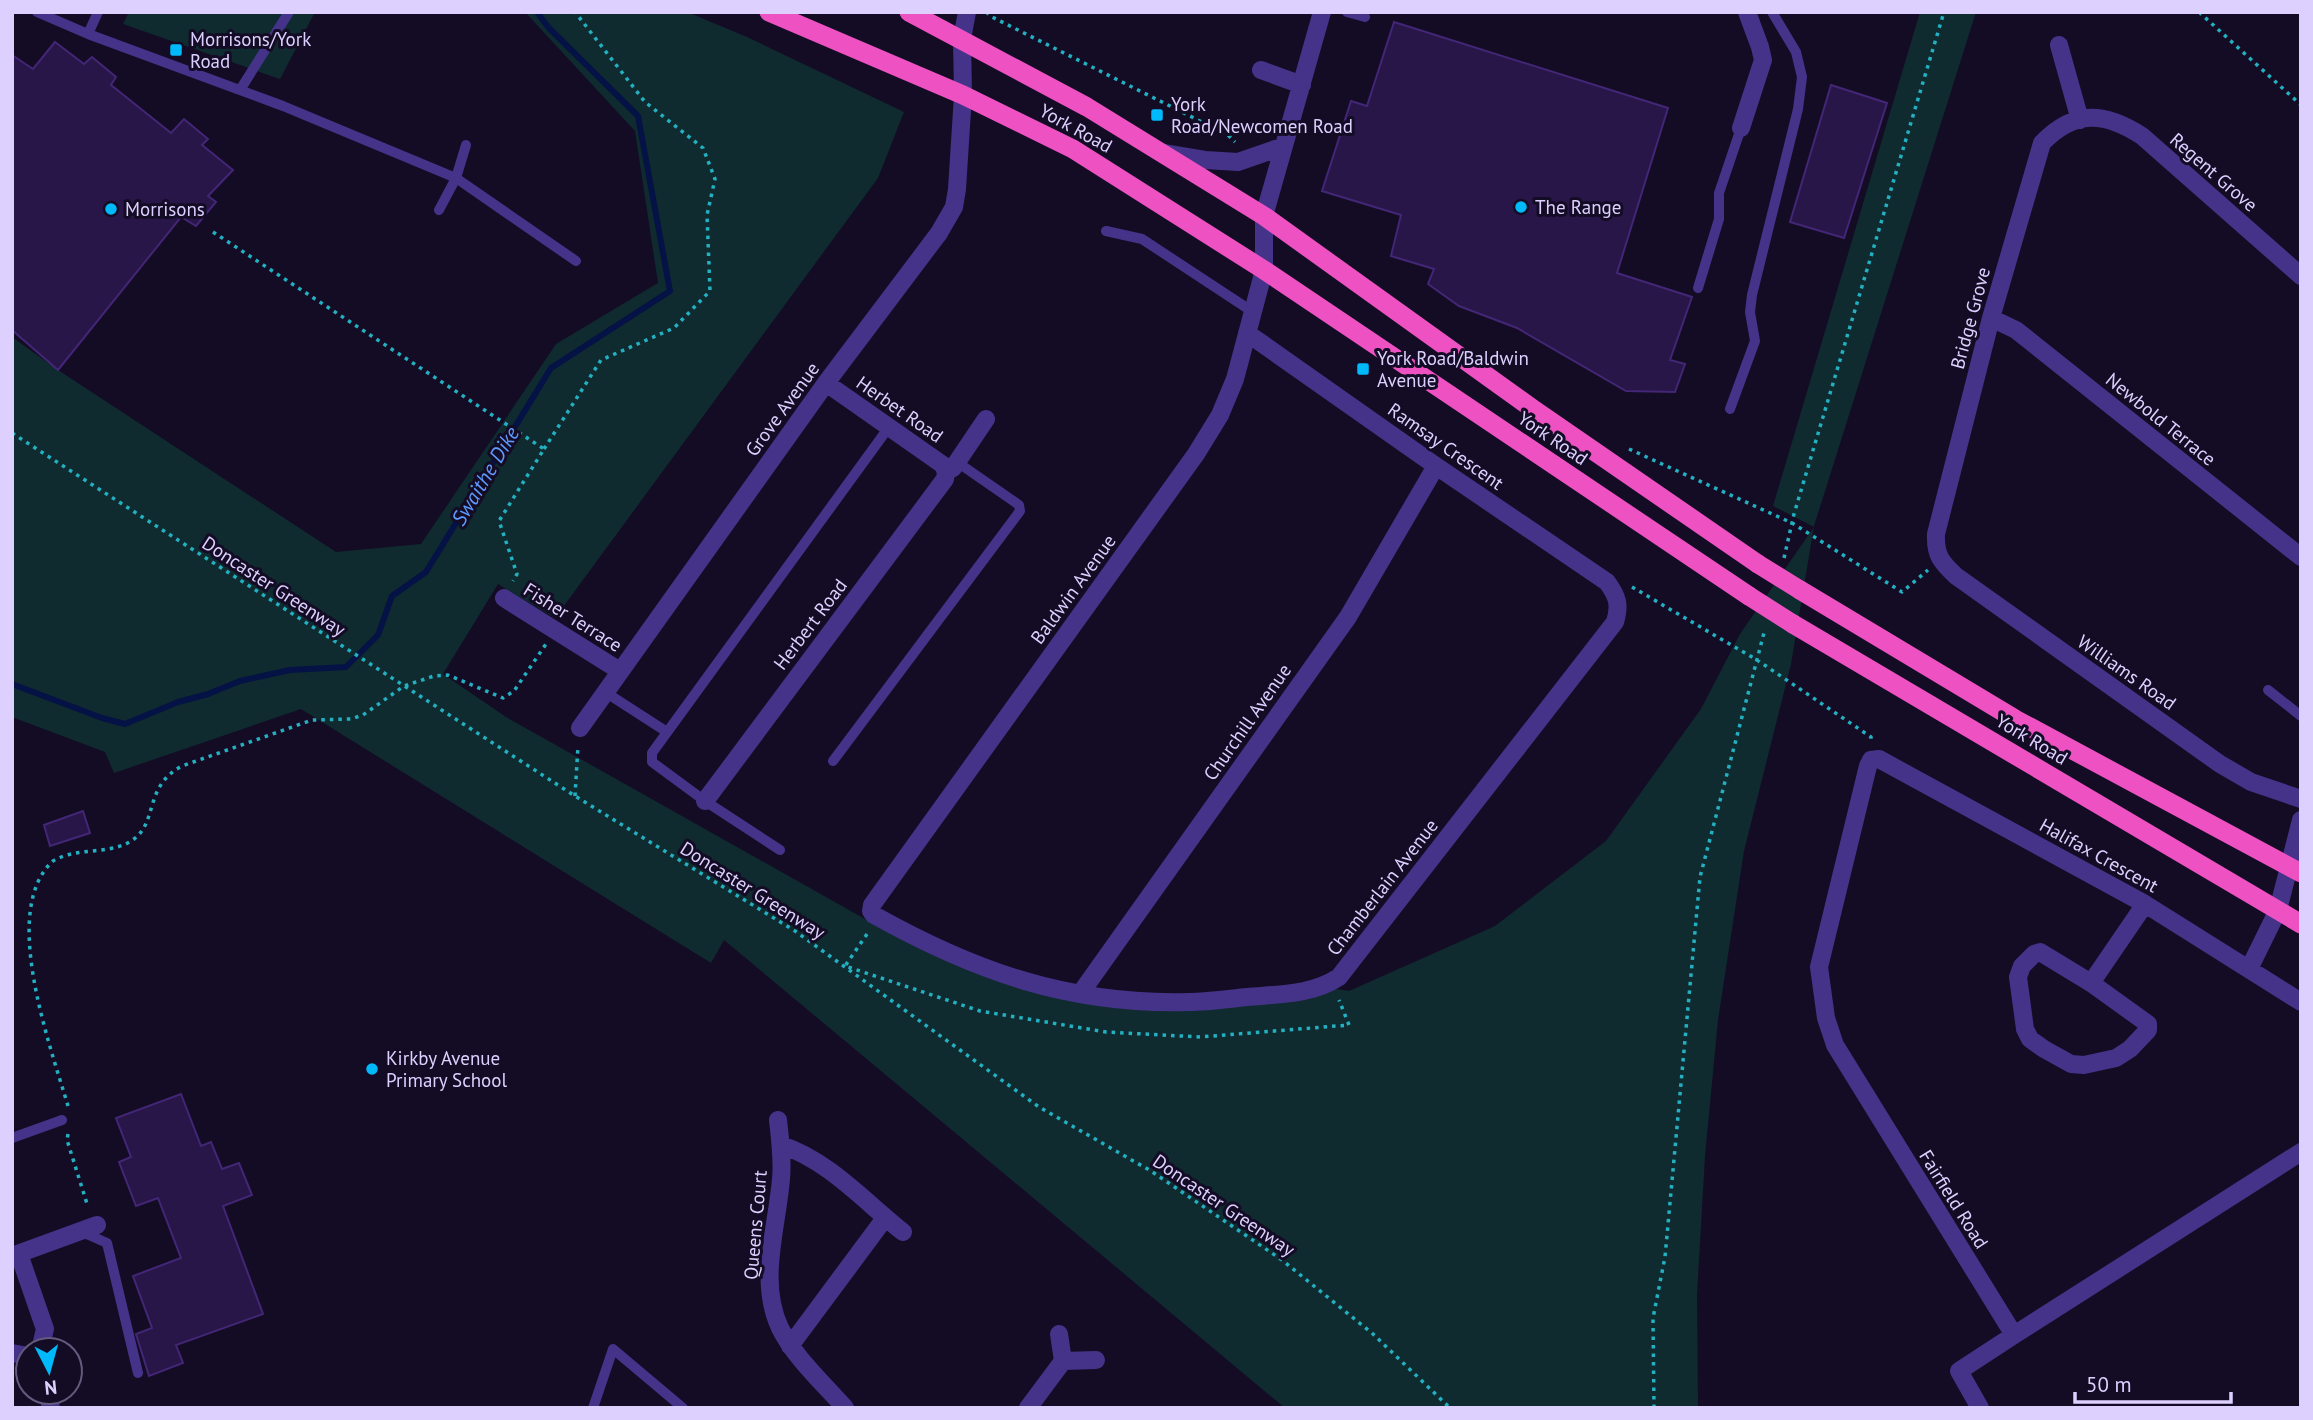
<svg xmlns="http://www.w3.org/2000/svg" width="2313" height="1420" font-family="'PT Sans',sans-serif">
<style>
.green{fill:#0f2b30}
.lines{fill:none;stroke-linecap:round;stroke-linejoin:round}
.stream{stroke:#051245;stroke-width:6}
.building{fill:#281648;stroke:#432676;stroke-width:2}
.path{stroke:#23b0c1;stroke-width:3.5;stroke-dasharray:3.5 5;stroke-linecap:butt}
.service{stroke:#443389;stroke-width:10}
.minor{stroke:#443389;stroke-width:18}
.trunk{stroke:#ee51c2;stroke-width:19}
.trunk-bridge{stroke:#ee51c2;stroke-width:19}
.poi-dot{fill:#00b9fb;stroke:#140c25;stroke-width:2.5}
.labels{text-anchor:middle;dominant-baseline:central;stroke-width:6;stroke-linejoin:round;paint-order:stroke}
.poi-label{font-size:19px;fill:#ddd0ff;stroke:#140c25;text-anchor:start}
.street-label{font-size:19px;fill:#ddd0ff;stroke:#140c25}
.water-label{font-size:21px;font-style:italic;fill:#5e9aff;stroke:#140c25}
</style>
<rect width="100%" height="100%" fill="#140c25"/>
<!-- green -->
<path class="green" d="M129,12H315L280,79L123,24Z
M525,12H687L747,37L904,112L878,178L555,618L498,584L443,674L506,717L865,919L1080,994L1131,1001L1324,987L1349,991L1495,926L1606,841L1701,709L1740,634L1814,527L1773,506L1920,12H1976L1814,526L1791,664L1744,851L1718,1020L1705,1156L1697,1295L1698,1408H1285L724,940L711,963L301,709L114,773L105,752L12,717V337L58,370L336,552L421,544L556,344L658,283L635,131Z"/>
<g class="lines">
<!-- stream -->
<path class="stream" d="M12,684L102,718L125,724L178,702L208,694L240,681L290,670L346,667L378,635L392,596L426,572L551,368L670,291L638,116L548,27L537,12"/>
</g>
<!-- building -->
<path class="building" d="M1394,22L1668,108L1617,273L1692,297L1670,360L1685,364L1675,392L1626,391L1517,328L1459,306L1428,284L1434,269L1391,256L1401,215L1322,191L1351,101L1367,106Z
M55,42L84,64L92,57L116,77L111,85L171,133L184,119L208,139L202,145L233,170L208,196L216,202L196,226L181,217L58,370L12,330V55L33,69Z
M1831,85L1887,103L1844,238L1790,222Z
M83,811L90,833L50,846L44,825Z
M181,1094L201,1146L211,1142L222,1169L239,1163L252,1195L223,1206L263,1314L176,1345L183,1363L149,1376L136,1334L152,1328L133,1276L181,1258L158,1198L136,1206L119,1162L131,1157L116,1118Z"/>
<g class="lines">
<!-- path -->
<path class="path" d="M986,12L992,17L1228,135L1235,142
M2199,12L2301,105
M213,232L544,449L499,521L517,574L513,581
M12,433L575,796L795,931L1039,1107L1151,1171L1282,1260L1373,1334L1450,1408
M544,449L601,360L674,328L710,291L707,215L715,179L703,148L645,102L575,12
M1629,449L1792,523L1902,592L1928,570
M1784,558L1794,514L1944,12
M1632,587L1757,660L1871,737V741
M575,796L578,746
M867,934L845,966L980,1011L1106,1032L1200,1037L1349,1025L1339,1000
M68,1106C49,1042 0,909 53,861C77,846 112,856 134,839C158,821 144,786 182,766L312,720L351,719L363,715L404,686L434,676L448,675L503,698L514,691L546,644
M68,1134L67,1140L88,1207
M1654,1408L1653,1318L1665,1257L1700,877L1765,629"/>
<!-- service -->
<path class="service" d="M37,12L88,34L283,106L456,178L576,261
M1347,12L1365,17
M88,34L98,12
M240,90L289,12
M439,210L456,178L466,145
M1106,231L1142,239L1253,312
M1698,288L1719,219V193L1741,128
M1730,409L1755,341L1750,312L1752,295L1798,109L1802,77L1796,52L1772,12
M2268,690L2301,716
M605,692L667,732
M833,761L1020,511L1019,505L957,462
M780,850L705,801L652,762V753L889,427
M12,1138L62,1120
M80,1231L107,1243L138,1373
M593,1408L613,1349L683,1408"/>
<!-- minor -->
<path class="minor" d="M2059,45L2080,120
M1261,70L1302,85
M1741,128L1763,60L1760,47L1747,12
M1163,153L1205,160L1238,162L1284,146
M2301,276L2142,136C2105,112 2075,109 2042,143L1991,318L1936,534C1935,555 1941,562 1956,576L2220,764L2251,782L2301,799
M1991,318L2016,330L2301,557
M1247,333L1436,466L1607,582C1618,597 1620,605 1615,622L1339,977C1312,995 1279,994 1247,997C1228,999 1208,1002 1188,1002C1070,1005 976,972 874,915L871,911L872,905L1196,454L1220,415L1235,379L1264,270V216L1322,12
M826,383L943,465L946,472
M946,472L953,468L986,419
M504,598L620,671
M580,728L826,383L939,233L954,207L957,189L963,95L962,39L967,12
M705,801L945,479L946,472
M2249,969L2278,910L2301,820
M2091,983L2040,952L2034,954L2022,966L2018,977L2025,1029L2030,1039L2044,1049L2071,1064L2084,1065L2116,1058L2130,1049L2148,1030V1024L2091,983L2145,904
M1080,994L1348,617L1436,466
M2301,1002L2145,904L1879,759L1871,760L1868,766L1819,967L1826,1018L1835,1045L2014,1335L2301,1152
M778,1120C780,1139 783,1160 781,1179C777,1228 758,1282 780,1328C795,1358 823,1383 845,1408
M781,1145C828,1160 865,1202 903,1232
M19,1254L45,1329L40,1350
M12,1256L97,1225
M1059,1334L1063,1361L1096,1360
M790,1346L885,1218
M12,1353L28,1356
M47,1392L51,1408
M1028,1408L1063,1361
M1980,1408L1959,1371L2014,1335"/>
<!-- trunk -->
<path class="trunk" d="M769,12L963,95L1073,149L1264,270L1749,596
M909,12L1087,107L1264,216L1533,409L1758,564
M1800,590L2015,719L2301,873
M1793,624L2301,924"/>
<!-- trunk-bridge -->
<path class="trunk-bridge" d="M1758,564L1800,590
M1749,596L1793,624"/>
</g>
<!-- markers -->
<g class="poi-dot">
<rect x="169" y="43" width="14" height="14" rx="3.5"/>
<rect x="1150" y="108" width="14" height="14" rx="3.5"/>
<circle cx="1521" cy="207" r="7"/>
<circle cx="111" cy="209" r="7"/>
<rect x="1356" y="362" width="14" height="14" rx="3.5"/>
<circle cx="372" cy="1069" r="7"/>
</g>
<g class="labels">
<!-- poi labels -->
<g class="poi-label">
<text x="190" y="39">Morrisons/York<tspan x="190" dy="22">Road</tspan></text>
<text x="1171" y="104">York<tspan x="1171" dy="22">Road/Newcomen Road</tspan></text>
<text x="1535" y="207">The Range</text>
<text x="125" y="209">Morrisons</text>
<text x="1377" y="358">York Road/Baldwin<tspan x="1377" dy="22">Avenue</tspan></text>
<text x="386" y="1058">Kirkby Avenue<tspan x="386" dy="22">Primary School</tspan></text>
</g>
<!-- street labels -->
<g class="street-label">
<text transform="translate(1076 128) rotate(29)">York Road</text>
<text transform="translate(2214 172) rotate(41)">Regent Grove</text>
<text transform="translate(1970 318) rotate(-75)">Bridge Grove</text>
<text transform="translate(782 409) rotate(-54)">Grove Avenue</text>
<text transform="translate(900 409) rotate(35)">Herbet Road</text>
<text transform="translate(2161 419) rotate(39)">Newbold Terrace</text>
<text transform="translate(1553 438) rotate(34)">York Road</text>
<text transform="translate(1446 446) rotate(35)">Ramsay Crescent</text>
<text transform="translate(274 586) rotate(33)">Doncaster Greenway</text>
<text transform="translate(1073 589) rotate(-54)">Baldwin Avenue</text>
<text transform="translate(573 617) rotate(32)">Fisher Terrace</text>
<text transform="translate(810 624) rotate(-53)">Herbert Road</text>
<text transform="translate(2127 672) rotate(35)">Williams Road</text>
<text transform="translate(1247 722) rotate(-55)">Churchill Avenue</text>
<text transform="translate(2032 739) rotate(31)">York Road</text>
<text transform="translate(2099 855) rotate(29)">Halifax Crescent</text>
<text transform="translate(1382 887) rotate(-52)">Chamberlain Avenue</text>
<text transform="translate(753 890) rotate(32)">Doncaster Greenway</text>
<text transform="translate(1954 1199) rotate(58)">Fairfield Road</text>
<text transform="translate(1224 1205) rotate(34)">Doncaster Greenway</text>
<text transform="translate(755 1225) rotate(-85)">Queens Court</text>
</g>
<!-- water labels -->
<g class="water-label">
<text transform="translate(485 476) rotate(-59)">Swaithe Dike</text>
</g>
</g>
<!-- border -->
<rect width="2313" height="1420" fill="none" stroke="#ddd0ff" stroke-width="28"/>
<!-- north arrow -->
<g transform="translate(49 1371) rotate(174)"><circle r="33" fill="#140c25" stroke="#645a7c" stroke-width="2"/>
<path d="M0-5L12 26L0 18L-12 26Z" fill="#00b9fb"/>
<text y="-10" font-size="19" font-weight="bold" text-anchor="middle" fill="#ddd0ff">N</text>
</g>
<!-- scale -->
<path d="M2075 1392v10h156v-10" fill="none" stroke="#ddd0ff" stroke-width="3.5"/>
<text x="2086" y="1392" font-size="21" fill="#ddd0ff" stroke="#140c25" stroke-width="5" paint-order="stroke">50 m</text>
</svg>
